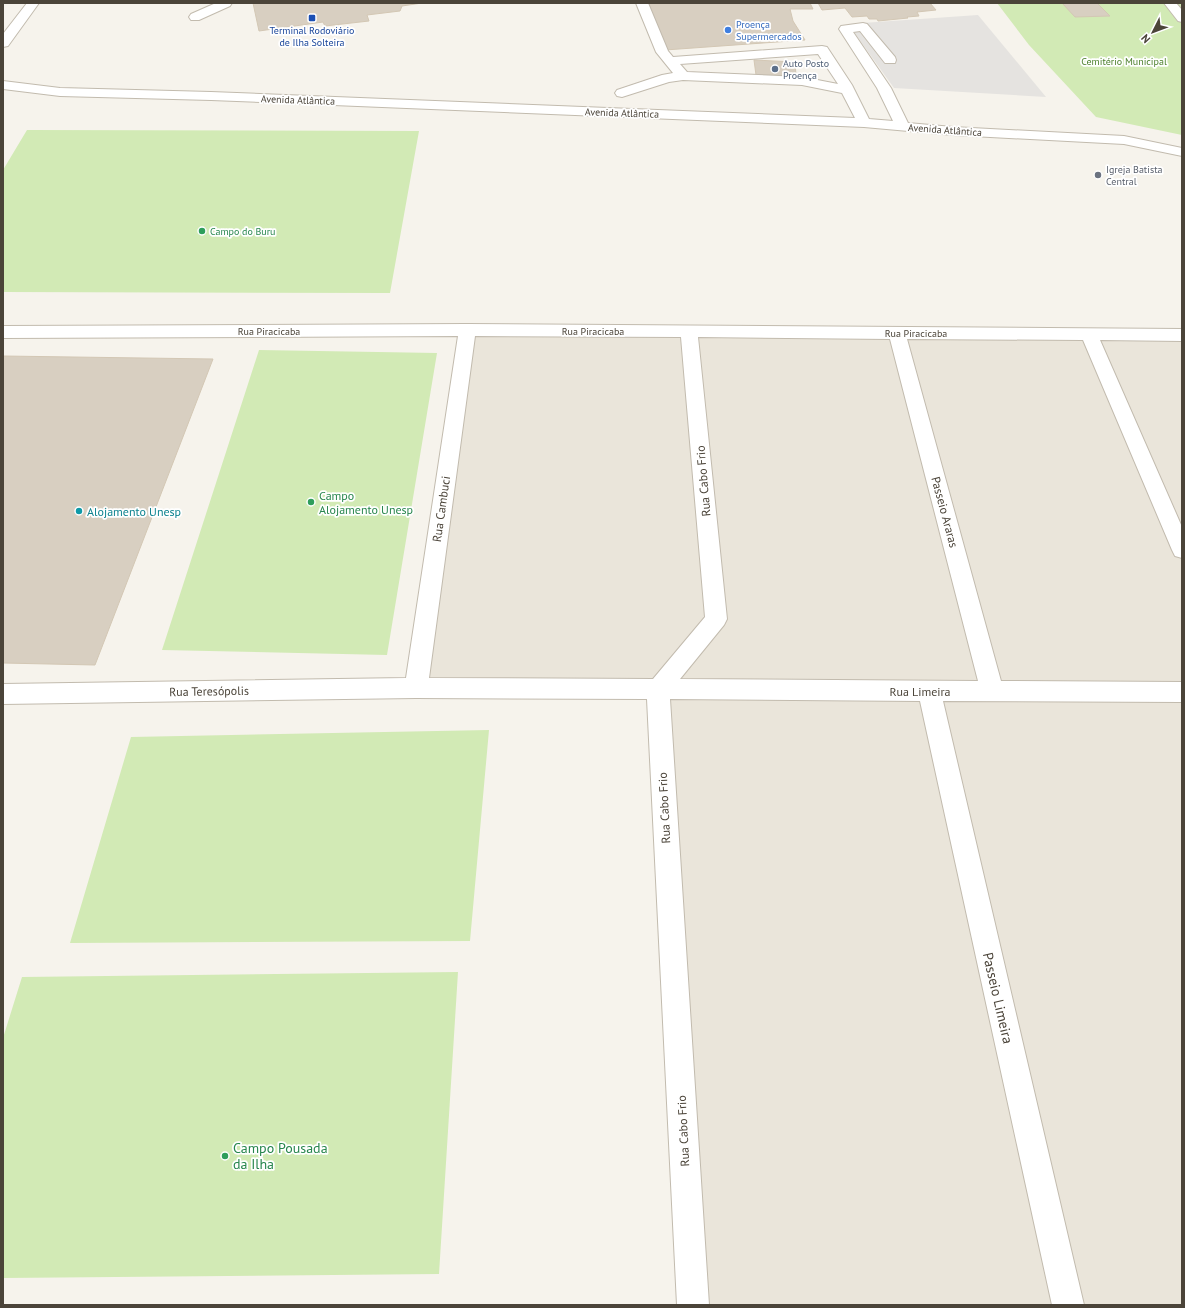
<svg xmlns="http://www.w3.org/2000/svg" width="1185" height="1308" font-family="'PT Sans',sans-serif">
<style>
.residential{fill:#eae5da}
.green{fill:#d2eab5}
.parking{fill:#e5e3e0}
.building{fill:#d8cfc1;stroke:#d3c7b4}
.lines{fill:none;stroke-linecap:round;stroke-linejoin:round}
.minor-casing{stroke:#c2bbae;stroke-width:2}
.minor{fill:#fff;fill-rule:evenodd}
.transit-dot{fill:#1a4fb4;stroke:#fff;stroke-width:1.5}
.shop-dot{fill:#3f7fe0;stroke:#fff;stroke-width:1.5}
.service-dot{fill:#5c6f8a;stroke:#fff;stroke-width:1.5}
.worship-dot{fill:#6b7280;stroke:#fff;stroke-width:1.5}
.leisure-dot{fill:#2e9e5b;stroke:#fff;stroke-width:1.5}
.culture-dot{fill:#0f9aa8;stroke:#fff;stroke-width:1.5}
.labels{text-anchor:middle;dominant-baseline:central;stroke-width:3.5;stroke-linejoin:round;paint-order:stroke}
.far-shop-label{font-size:10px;fill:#366cbe;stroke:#fff;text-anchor:start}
.far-transit-label{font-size:10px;fill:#164399;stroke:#fff}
.far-park-label{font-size:10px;fill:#4a7f2a;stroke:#fff}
.far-service-label{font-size:10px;fill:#4e5e75;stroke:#fff;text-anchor:start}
.far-street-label{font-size:10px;fill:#4b4439;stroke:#fff}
.far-worship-label{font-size:10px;fill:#5b616d;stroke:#fff;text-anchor:start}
.far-leisure-label{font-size:10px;fill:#27864d;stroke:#fff;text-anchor:start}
.street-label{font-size:12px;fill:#4b4439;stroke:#fff}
.leisure-label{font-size:12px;fill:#27864d;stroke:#fff;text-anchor:start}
.culture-label{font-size:12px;fill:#0d838f;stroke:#fff;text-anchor:start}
.near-street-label{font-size:14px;fill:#4b4439;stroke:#fff}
.near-leisure-label{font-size:14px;fill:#27864d;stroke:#fff;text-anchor:start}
</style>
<rect width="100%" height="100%" fill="#f6f3ec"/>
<!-- residential -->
<path class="residential" d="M467,330L1182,338V690L422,686Z
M662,693L1182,694V1305H699Z"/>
<!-- green -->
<path class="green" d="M997,3H1182V135L1096,117L1029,45Z
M27,130L419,131L390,293L3,292V170Z
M259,350L437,353L387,655L162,650Z
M489,730L470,941L70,943L131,737Z
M458,972L439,1274L3,1278V1038L22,977Z"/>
<!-- parking -->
<path class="parking" d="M978,15L1046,97L894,88L848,24Z"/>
<!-- building -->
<path class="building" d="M253,3H422L402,6L400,11L367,15L369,21L325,26L323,22L259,31Z
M646,3H810L813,9H790L793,21L805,40L665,50Z
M818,3H932H930L936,10L917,12L919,16L907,17L908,18L878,21L877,19H869L867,16L852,17L845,8L822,10Z
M1062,3H1097L1110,16L1075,17Z
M754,60L795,62L796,76L756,75Z
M3,356L213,359L95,665L3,663Z"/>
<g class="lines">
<defs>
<path id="minor" d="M27,3H39L8,46L3,47V34Z
M216,3H232L230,6L199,20H191L189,17L191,14Z
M636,3H648L668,51L673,57L822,46L827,47L852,85L869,119L893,121L877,88L839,29L841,26L863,23L867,24L895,57L896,60L895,63H885L860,31L853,32L891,88L908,123L953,127L1124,136L1182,148V156L1124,144L953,135L864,127L211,100L60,96L3,89V81L60,88L211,92L855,118L842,93L802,85L683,80L669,82L622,97L617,96L615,93L617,90L662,75L673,73L656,52ZM818,54L838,84L802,77L687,72L680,64Z
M1164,3H1176L1182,10V22L1178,21Z
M467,324L1182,329V341L1100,340L1182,527V558L1175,556L1172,550L1083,340L907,339L1001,681L1182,682V702L943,701L1084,1305H1052L920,701L670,699L709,1305H677L647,699L416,698L3,704V684L406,678L458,336L3,338V326ZM475,336L681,337L705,617L653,679L429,678ZM698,337L890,339L978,681L680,679L724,625L727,619Z"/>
</defs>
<!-- minor casing -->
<use href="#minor" class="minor-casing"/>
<!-- minor -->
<use href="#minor" class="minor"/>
</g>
<!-- markers -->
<rect class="transit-dot" x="308" y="14" width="8" height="8" rx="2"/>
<circle class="shop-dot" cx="728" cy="30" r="4"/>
<circle class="service-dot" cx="775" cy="69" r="4"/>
<circle class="worship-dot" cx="1098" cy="175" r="4"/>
<g class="leisure-dot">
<circle cx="202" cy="231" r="4"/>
<circle cx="311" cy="502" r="4"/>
<circle cx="225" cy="1156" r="4"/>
</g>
<circle class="culture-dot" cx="79" cy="511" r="4"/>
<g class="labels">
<!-- far-shop labels -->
<g class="far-shop-label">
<text x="736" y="24">Proença<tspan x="736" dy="12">Supermercados</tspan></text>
</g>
<!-- far-transit labels -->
<g class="far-transit-label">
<text x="312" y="30">Terminal Rodoviário<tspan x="312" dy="12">de Ilha Solteira</tspan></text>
</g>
<!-- far-park labels -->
<g class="far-park-label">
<text x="1124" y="61">Cemitério Municipal</text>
</g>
<!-- far-service labels -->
<g class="far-service-label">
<text x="783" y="63">Auto Posto<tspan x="783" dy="12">Proença</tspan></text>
</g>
<!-- far-street labels -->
<g class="far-street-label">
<text transform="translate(298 100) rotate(2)">Avenida Atlântica</text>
<text transform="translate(622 113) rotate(2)">Avenida Atlântica</text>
<text transform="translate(945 130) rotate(4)">Avenida Atlântica</text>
<text x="269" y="331">Rua Piracicaba</text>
<text x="593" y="331">Rua Piracicaba</text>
<text x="916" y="333">Rua Piracicaba</text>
</g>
<!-- far-worship labels -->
<g class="far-worship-label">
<text x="1106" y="169">Igreja Batista<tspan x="1106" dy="12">Central</tspan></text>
</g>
<!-- far-leisure labels -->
<g class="far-leisure-label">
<text x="210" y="231">Campo do Buru</text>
</g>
<!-- street labels -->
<g class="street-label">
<text transform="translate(703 481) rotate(-95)">Rua Cabo Frio</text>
<text transform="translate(441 509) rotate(-82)">Rua Cambuci</text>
<text transform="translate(945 512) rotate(75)">Passeio Araras</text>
<text transform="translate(209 691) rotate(-1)">Rua Teresópolis</text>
<text x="920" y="691">Rua Limeira</text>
<text transform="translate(664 808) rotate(-93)">Rua Cabo Frio</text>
<text transform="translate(683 1131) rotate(-93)">Rua Cabo Frio</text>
</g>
<!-- leisure labels -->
<g class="leisure-label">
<text x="319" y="495">Campo<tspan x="319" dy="14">Alojamento Unesp</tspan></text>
</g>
<!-- culture labels -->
<g class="culture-label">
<text x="87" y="511">Alojamento Unesp</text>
</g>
<!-- near-street labels -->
<g class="near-street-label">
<text transform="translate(998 998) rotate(77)">Passeio Limeira</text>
</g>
<!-- near-leisure labels -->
<g class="near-leisure-label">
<text x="233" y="1148">Campo Pousada<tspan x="233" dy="16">da Ilha</tspan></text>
</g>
</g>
<!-- border -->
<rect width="1185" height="1308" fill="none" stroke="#4b4439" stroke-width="8"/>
<!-- north arrow -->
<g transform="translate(1153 32) rotate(228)" stroke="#ffffff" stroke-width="3" paint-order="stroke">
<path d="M0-3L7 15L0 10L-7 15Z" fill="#4b4439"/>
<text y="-6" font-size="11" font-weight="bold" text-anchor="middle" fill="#4b4439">N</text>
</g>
</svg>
